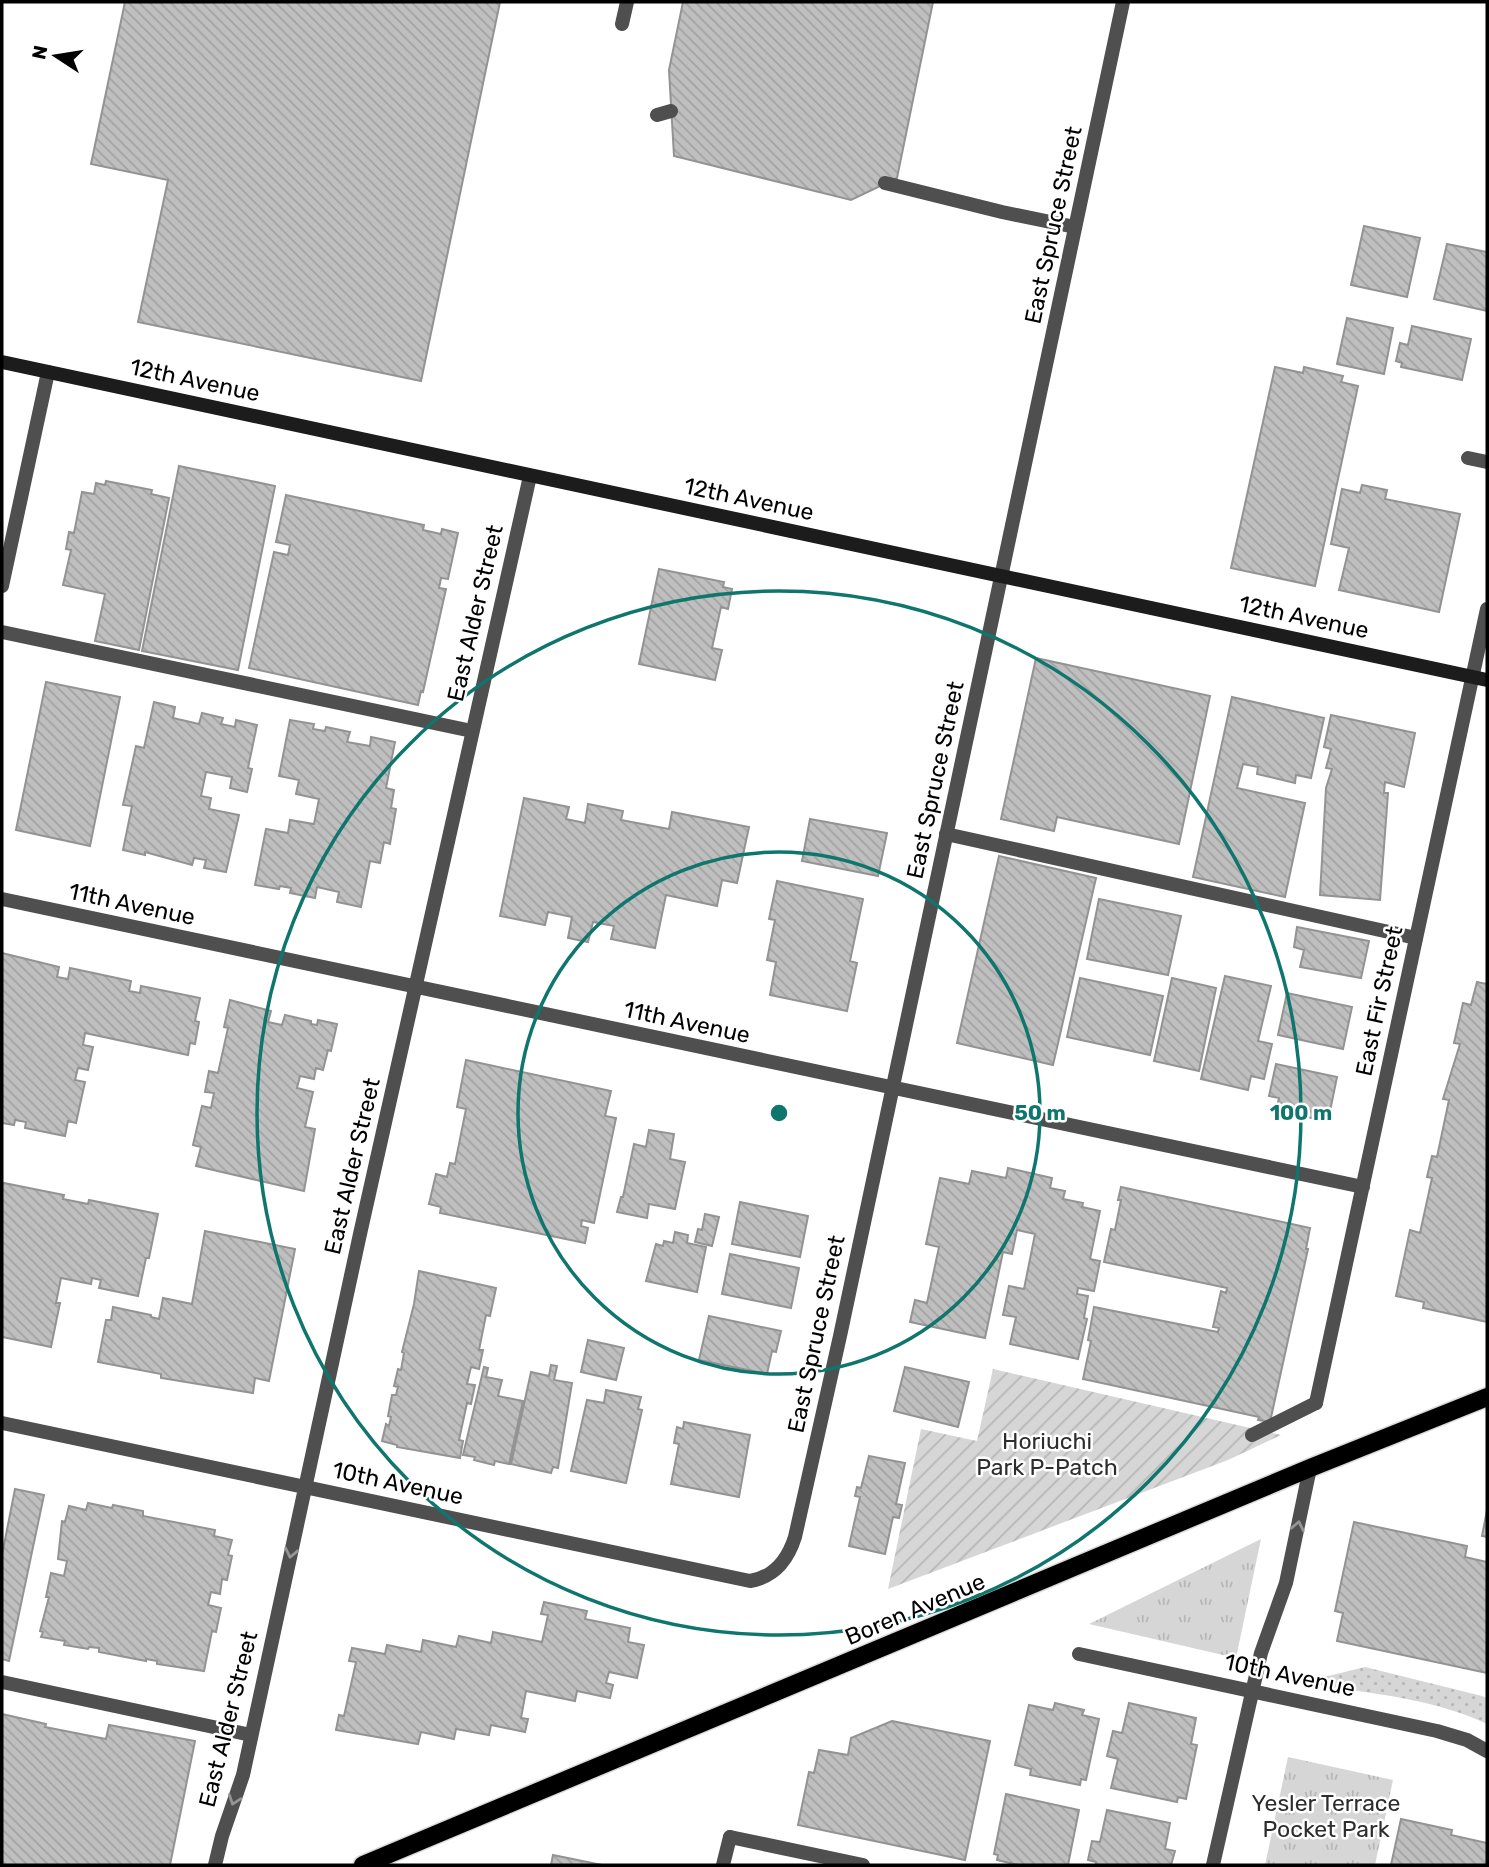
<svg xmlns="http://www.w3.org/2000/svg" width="1489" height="1867" font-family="Rubik,sans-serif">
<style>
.grass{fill:url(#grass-dots)}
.park{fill:url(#park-tufts)}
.garden{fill:url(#garden-furrows)}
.building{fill:url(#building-back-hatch);stroke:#939393;stroke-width:2}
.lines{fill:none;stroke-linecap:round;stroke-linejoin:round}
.primary-casing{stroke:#dbdbdb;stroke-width:21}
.lane{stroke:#4f4f4f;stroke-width:14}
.street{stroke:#4f4f4f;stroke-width:14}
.secondary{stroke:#1c1c1c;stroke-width:14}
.primary{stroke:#000;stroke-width:18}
.oneway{stroke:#959595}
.ring{fill:none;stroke:#0f766e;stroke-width:3.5}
.labels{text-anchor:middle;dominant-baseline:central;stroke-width:5;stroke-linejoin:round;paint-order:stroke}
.street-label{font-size:23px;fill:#000;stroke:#fff}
.park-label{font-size:23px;fill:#2d2d2d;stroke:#fff}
.centre{fill:#0f766e;stroke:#fff;stroke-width:3.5}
.ring-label{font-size:21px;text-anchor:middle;font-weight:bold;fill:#0f766e;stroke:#fff;stroke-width:5;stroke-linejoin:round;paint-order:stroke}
</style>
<defs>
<pattern id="grass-dots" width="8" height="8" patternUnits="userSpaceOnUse" patternTransform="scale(1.75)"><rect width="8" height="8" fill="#d6d6d6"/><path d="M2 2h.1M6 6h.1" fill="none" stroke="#b6b6b6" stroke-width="1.8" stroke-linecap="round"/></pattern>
<pattern id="park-tufts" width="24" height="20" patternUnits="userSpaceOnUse" patternTransform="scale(1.75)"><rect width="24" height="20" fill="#d6d6d6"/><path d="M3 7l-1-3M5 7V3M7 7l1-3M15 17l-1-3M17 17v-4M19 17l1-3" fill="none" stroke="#b6b6b6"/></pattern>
<pattern id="garden-furrows" width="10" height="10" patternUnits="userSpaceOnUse" patternTransform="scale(1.75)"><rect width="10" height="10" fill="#d6d6d6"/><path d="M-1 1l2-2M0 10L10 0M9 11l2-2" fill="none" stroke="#b6b6b6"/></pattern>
<pattern id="building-back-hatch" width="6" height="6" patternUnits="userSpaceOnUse" patternTransform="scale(1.75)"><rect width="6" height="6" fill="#bfbfbf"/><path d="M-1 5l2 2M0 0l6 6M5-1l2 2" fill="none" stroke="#a2a2a2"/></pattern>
</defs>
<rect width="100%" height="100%" fill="#fff"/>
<!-- grass -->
<path class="grass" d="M1365,1667L1482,1696L1487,1698V1724C1435,1699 1375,1694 1318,1685L1320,1678Z"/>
<!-- park -->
<path class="park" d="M1261,1539L1236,1658L1089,1624Z
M1288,1757L1393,1780L1375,1865H1265Z"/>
<!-- garden -->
<path class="garden" d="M993,1369L1281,1435L1228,1460L888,1589L921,1429L977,1441Z"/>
<!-- building -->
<path class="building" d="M125,2H500L421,381L138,322L168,180L91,164Z
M683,2H933L897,178L851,200L674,156L669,70Z
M1364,226L1420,238L1407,297L1351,285Z
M1447,244L1487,252V311L1434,299Z
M1347,318L1393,328L1384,374L1337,364Z
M1412,326L1471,339L1462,380L1401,367L1402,363L1396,361L1400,343L1408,345Z
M1275,367L1303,373L1304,367L1343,376L1341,382L1358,386L1315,586L1231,568Z
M179,466L275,486L238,670L142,651Z
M106,481L152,490L151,494L169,498L139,650L95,641L105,594L63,585L71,550L66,549L69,532L74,533L82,492L94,494L96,483L105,485Z
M1362,485L1387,490L1385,499L1460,514L1439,612L1339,590L1349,548L1331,544L1342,489L1360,493Z
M286,495L424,525L423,530L441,534L442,529L458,533L448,579L441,578L439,588L446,589L423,692L421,691L418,705L249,668L274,552L288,555L290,545L276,542Z
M659,569L724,582L723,587L732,589L728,609L721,607L712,648L722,650L715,680L639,664Z
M1036,658L1210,696L1179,844L1057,817L1054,831L1001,819Z
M46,682L120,697L90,846L16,830Z
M1232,697L1324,718L1311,778L1296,775L1295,783L1257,774L1258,767L1243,764L1237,788L1305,803L1285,897L1193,877Z
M154,702L175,707L173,718L199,724L202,713L223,718L221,724L235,727L236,720L257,725L248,768L252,769L247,792L230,788L232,777L206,772L201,796L211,798L209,809L239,815L226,872L204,868L206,860L194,858L192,865L145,852V855L123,850L132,806L123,805L136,746L144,748Z
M1331,715L1415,733L1404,787L1385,782L1384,793H1388L1380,900L1320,895L1326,788L1332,769L1326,768L1331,749L1324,747Z
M290,720L314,724L313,729L325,731L326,727L350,732L347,742L370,746L371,737L395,742L386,788L394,790L391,808L396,809L390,844L384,842L380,863L370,861L361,907L337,902L339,892L317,887L315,898L290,893L291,888L280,886L279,889L255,885L266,829L288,833L290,820L314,824L319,799L296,794L299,780L279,776Z
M524,798L569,807L566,819L585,823L588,804L623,811L621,820L669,829L672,812L749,827L737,883L722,880L717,906L666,895L655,948L611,939L614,926L593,922L588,942L568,938L572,917L548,912L545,925L500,916Z
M810,819L887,833L878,876L802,861Z
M999,856L1096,878L1053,1065L957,1043Z
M777,881L863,899L850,961L857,963L847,1011L770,995L776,962L767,960L775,920L769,919Z
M1099,899L1181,916L1168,975L1087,959Z
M1297,927L1369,941L1361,978L1300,967L1304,950L1294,947Z
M2,953L59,967L57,977L68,979L70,968L131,981L129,991L140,993L141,986L200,998L195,1021L199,1022L195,1044L190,1043L188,1055L85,1033L83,1045L93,1047L88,1070L78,1068L75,1080L85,1082L76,1123L68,1121L65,1136L25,1128L26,1122L15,1120L14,1125L2,1123Z
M1225,976L1271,986L1258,1041L1272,1044L1264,1079L1251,1076L1248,1090L1201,1079Z
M1080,978L1163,996L1150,1055L1067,1037Z
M1172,978L1216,988L1199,1071L1154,1061Z
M1477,982L1487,984V1322L1423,1308L1424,1302L1396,1296L1410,1230L1420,1233L1432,1178L1427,1177L1432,1156L1437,1157L1449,1100L1443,1099L1460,1044L1454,1043L1463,1003L1471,1005Z
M1287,993L1352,1007L1343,1049L1278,1035Z
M230,1000L271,1011L268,1022L282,1025L285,1015L311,1021V1024L317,1025L318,1020L337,1024L331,1051L328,1050L323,1070L316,1068L314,1079L300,1076L297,1088L313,1092L305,1127L315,1129L304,1191L196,1166L201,1147L193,1145L202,1106L211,1108L214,1093L205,1092L209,1071L218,1073L228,1028L224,1027Z
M466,1060L611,1091L605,1116L616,1118L594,1223L582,1220L581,1226L588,1228L585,1243L440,1213L441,1207L429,1204L436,1174L447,1177L450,1163L455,1164L466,1109L457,1107Z
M1276,1064L1337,1077L1328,1121L1276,1111L1279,1098L1269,1096Z
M649,1130L674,1134L670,1159L685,1162L675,1209L649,1204L647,1218L617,1212L621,1197H623L634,1144L646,1147Z
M1008,1168L1052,1178L1050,1188L1065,1191L1063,1199L1083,1203L1082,1207L1100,1211L1090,1259L1100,1261L1094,1291L1078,1288L1077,1294L1088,1296L1084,1318L1087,1319L1078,1359L1010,1344L1016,1317L1003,1315L1009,1286L1024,1289L1035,1234L1017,1230L1012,1254L1003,1252L985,1338L910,1322L915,1300L927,1303L939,1247L926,1244L940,1178L969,1184L972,1171L1006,1178Z
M4,1183L64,1195L63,1199L88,1204L89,1200L158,1214L149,1258H146L138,1296L99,1288L101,1280L92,1278L91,1284L61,1278L56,1303H60L51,1347L2,1337V1186Z
M1121,1187L1310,1228L1306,1249H1308L1270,1422L1258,1420L1259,1417L1083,1379L1091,1341L1088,1340L1094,1307L1218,1332L1219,1328L1213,1327L1221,1291L1226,1293L1227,1288L1104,1262L1111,1229L1115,1230L1121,1200H1118Z
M740,1202L808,1216L800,1257L732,1244Z
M705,1214L719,1217L712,1246L695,1242L698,1229L702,1230Z
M205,1231L295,1249L269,1381L255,1378L253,1393L161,1378V1374L98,1362L106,1320H111L113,1307L151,1315V1317L159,1319L163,1298L192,1304Z
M675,1232L688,1235L687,1243L706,1247L697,1292L646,1281L656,1244L663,1246L664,1241L673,1243Z
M730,1254L799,1268L791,1308L722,1294Z
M419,1271L496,1288L490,1316L486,1315L479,1350H483L479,1369L471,1367L467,1384L475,1385L471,1404L467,1403L459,1440L463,1441L460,1458L397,1447V1445L382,1441L386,1424L389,1426L391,1417L388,1416L392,1395H396L398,1387L394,1386L398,1369L401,1370L404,1353L402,1352L414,1304Z
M709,1316L781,1331L776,1352L772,1351L767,1374L699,1360Z
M588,1340L624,1348L616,1380L581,1372Z
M551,1365L557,1366L554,1380L572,1383L558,1468L553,1467L551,1473L511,1464L531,1372L549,1376Z
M484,1367L488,1368L486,1377L502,1380L498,1396L523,1401L509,1464L495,1461L494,1465L474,1460L475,1457L463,1455Z
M905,1367L969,1382L958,1427L894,1411Z
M606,1390L641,1397L638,1409L642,1410L626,1483L571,1471L587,1400L604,1403Z
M684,1422L750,1435L739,1497L671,1484L679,1444L674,1443L677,1427L683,1429Z
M869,1456L905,1463L896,1504L902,1505L899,1518L893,1517L885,1554L849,1546L860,1497L855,1496L857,1487L861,1488Z
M15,1489L44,1495L9,1661L2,1659V1555Z
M88,1503L112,1508L113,1505L143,1511V1516L215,1530L214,1536L232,1540L228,1555L232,1556L227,1580L222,1579L220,1594L211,1592L208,1605L221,1608L216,1632L212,1631L204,1671L157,1664V1661L146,1659V1661L99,1652V1648L89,1647L88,1649L64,1645L65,1641L41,1637L43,1632L40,1631L49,1597H46L51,1573L64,1576L67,1561L58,1559L62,1521L65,1522L69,1506L86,1510Z
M1487,1510V1537L1482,1536Z
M1354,1522L1467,1546L1465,1557L1487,1562V1673L1337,1641L1343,1613L1335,1611Z
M544,1602L587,1611L585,1619L630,1628L628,1642L644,1645L637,1678L609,1672L606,1683L613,1685L610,1698L577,1691L575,1701L526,1691L521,1718L528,1719L525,1732L491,1725L489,1735L456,1729L454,1739L421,1732L418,1744L336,1730L339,1715L344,1716L356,1662L349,1661L352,1648L385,1654L387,1645L421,1652L423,1640L456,1647L459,1636L491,1643L493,1632L542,1642L548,1615L541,1614Z
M1055,1703L1084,1710L1082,1715L1099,1719L1086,1780L1081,1779L1080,1785L1030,1775L1031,1769L1015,1765L1029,1705L1053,1710Z
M1129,1703L1196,1718L1191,1744L1197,1745L1186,1799L1178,1797L1177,1802L1111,1788L1118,1759L1107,1756L1113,1731L1122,1733Z
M2,1714L46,1724L45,1727L106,1739L109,1725L195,1741L170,1865H2Z
M892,1721L990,1741L965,1860L798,1825L809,1772L814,1773L819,1750L848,1755L851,1738Z
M1006,1794L1079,1810L1068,1865H1018L997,1860L998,1855L994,1854Z
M1107,1810L1170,1823L1165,1849L1175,1851L1171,1865H1096V1862L1088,1860L1092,1841L1100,1842Z
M1401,1819L1452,1830L1451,1835L1487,1843V1865H1391Z
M553,1855L602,1865H551Z"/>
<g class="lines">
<defs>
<path id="primary" d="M363,1865L1310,1468L1487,1397"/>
</defs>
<!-- primary casing -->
<use href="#primary" class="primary-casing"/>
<!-- lane -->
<path class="lane" d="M657,115L671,111
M885,183L1002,212L1075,227
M1468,458L1487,462
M2,632L472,731
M946,834L1416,938
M1252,1435L1316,1403
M2,1682L251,1735
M730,1837L863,1865"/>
<!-- street -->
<path class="street" d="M622,24L627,2
M2,586L48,372
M2,899L1363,1187
M1316,1403L1487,609
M2,1423L750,1581C775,1577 788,1559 795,1537L840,1336L1123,2
M1079,1654L1437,1731L1467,1740L1487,1751
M215,1865L222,1836L243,1775L360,1234L530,476
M723,1865L730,1837
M1213,1865L1261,1653L1286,1583L1310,1468"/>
<!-- secondary -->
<path class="secondary" d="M2,362L1487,680"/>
<!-- primary -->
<use href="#primary" class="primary"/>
</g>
<!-- one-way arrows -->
<defs><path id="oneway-chevron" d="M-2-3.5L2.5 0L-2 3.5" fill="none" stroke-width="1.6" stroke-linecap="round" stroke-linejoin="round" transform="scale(1.75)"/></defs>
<g class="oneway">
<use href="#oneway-chevron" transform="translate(1298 1526) rotate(-78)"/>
<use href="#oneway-chevron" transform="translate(291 1553) rotate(102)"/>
<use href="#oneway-chevron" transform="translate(234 1800) rotate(109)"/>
</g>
<!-- distance rings -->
<g class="ring">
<circle cx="779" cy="1113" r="261"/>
<circle cx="779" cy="1113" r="522"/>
</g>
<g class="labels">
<!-- street labels -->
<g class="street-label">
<text transform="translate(1053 225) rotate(-78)">East Spruce Street</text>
<text transform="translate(195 380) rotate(12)">12th Avenue</text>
<text transform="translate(749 499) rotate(12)">12th Avenue</text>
<text transform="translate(475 613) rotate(-77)">East Alder Street</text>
<text transform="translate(1304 617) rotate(12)">12th Avenue</text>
<text transform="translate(935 780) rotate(-78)">East Spruce Street</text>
<text transform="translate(132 904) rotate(12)">11th Avenue</text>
<text transform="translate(1379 1001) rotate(-78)">East Fir Street</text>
<text transform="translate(687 1022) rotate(12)">11th Avenue</text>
<text transform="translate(352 1166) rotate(-77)">East Alder Street</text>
<text transform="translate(816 1334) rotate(-78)">East Spruce Street</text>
<text transform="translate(398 1483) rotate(12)">10th Avenue</text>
<text transform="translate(915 1609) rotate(-23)">Boren Avenue</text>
<text transform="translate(1290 1675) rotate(12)">10th Avenue</text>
<text transform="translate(228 1719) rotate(-76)">East Alder Street</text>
</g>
<!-- park labels -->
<g class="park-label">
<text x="1047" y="1441">Horiuchi<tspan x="1047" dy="26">Park P-Patch</tspan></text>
<text x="1326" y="1803">Yesler Terrace<tspan x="1326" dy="26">Pocket Park</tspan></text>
</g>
</g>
<circle cx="779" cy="1113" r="10" class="centre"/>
<g class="ring-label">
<text x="1040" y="1120">50 m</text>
<text x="1301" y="1120">100 m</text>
</g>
<!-- border -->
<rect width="1489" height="1867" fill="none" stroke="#000000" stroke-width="7"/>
<!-- north arrow -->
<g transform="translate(56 56) rotate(282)" stroke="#ffffff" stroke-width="5" paint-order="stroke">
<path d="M0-5L12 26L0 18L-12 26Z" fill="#000000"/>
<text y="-10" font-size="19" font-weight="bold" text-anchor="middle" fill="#000000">N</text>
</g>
</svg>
